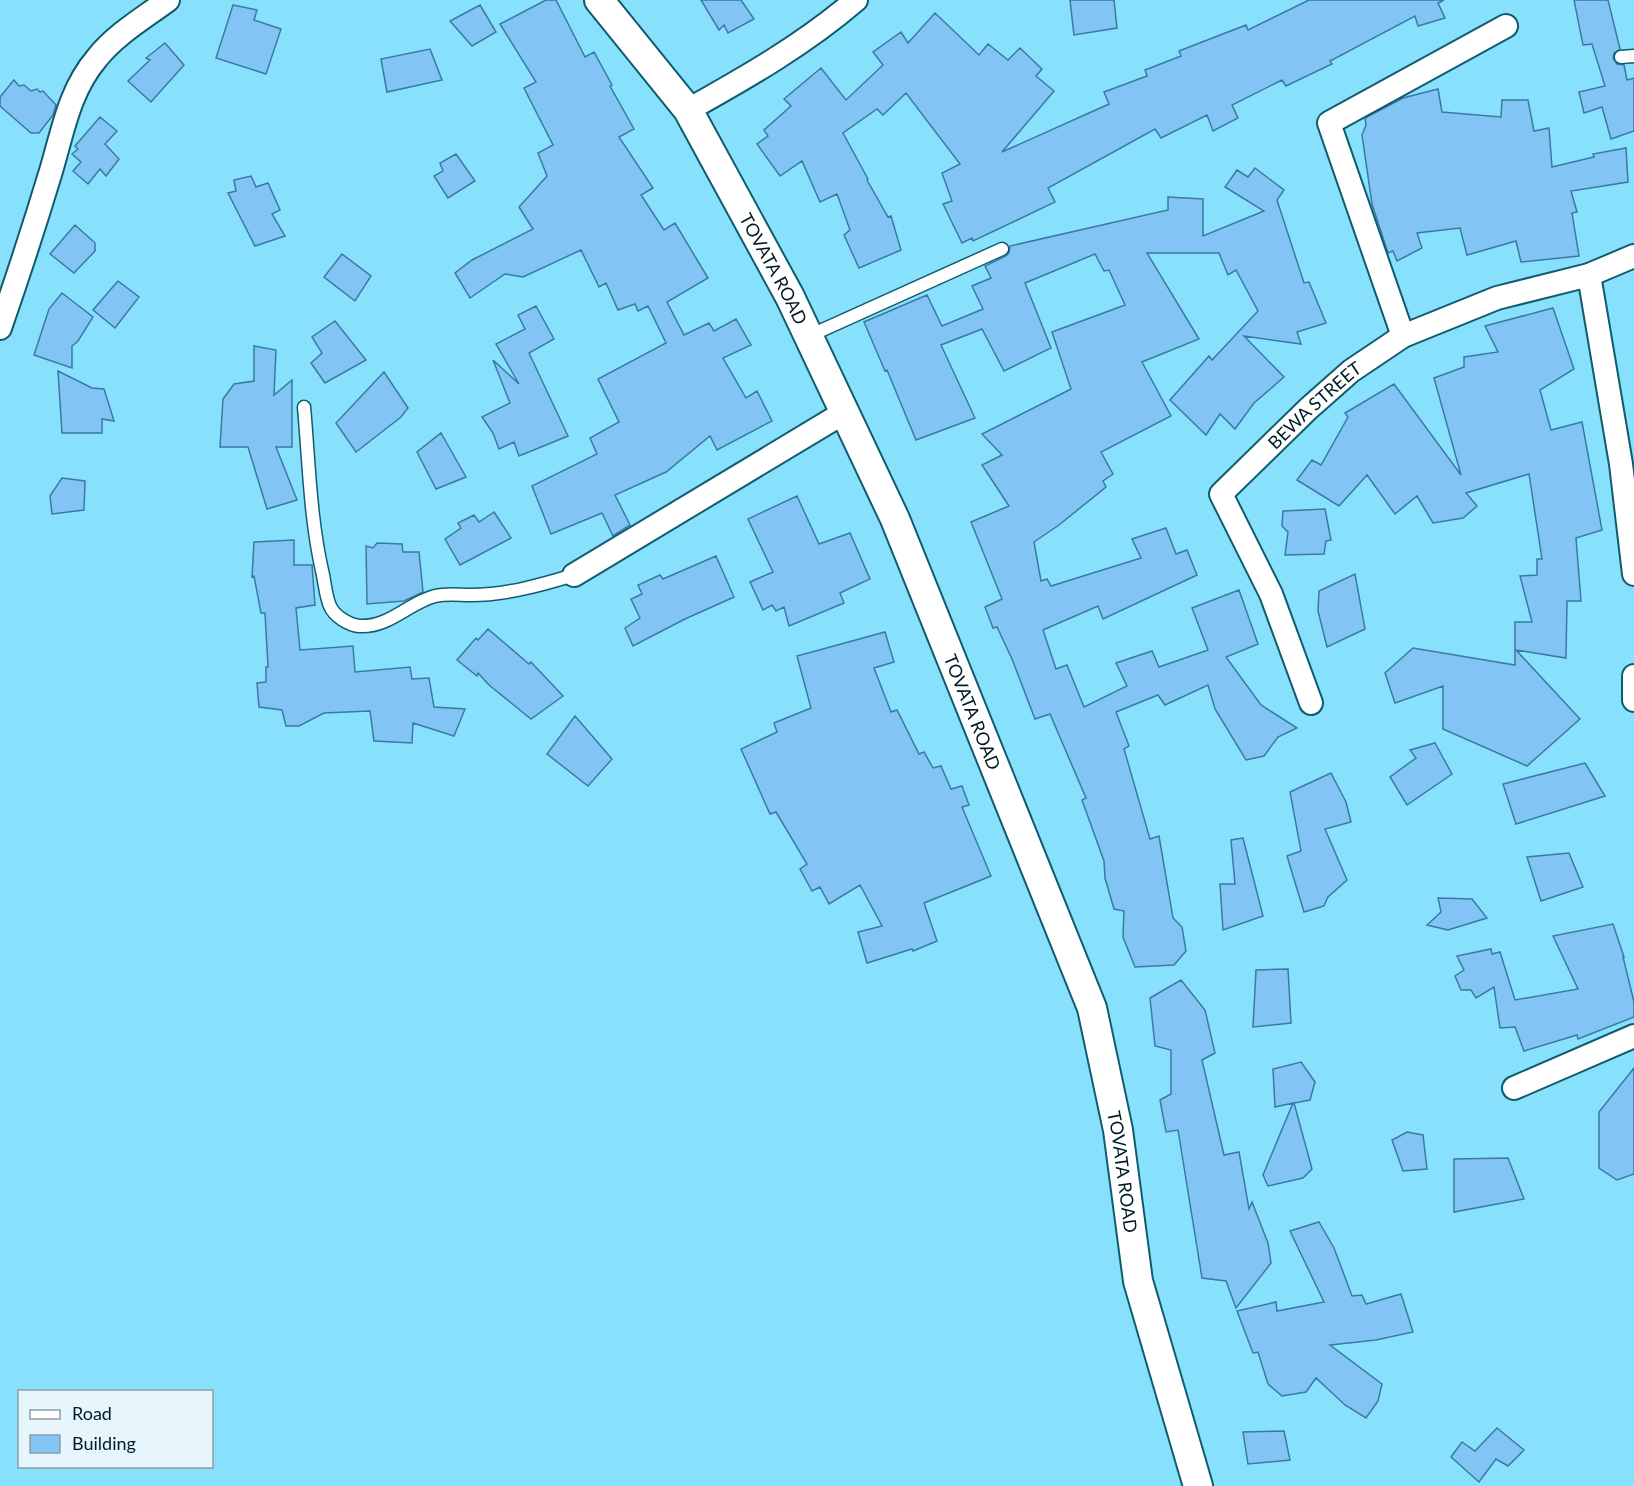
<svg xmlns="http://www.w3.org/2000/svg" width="1634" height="1486" font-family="Lato,sans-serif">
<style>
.building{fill:#82c5f4;stroke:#397aa4;stroke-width:1.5}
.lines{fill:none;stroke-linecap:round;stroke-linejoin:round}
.service-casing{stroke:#105c6f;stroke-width:15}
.minor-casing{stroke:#105c6f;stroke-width:26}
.tertiary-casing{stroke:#105c6f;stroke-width:32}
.service{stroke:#fff;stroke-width:12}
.minor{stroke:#fff;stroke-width:22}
.tertiary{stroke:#fff;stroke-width:28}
.labels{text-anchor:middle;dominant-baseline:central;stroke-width:4.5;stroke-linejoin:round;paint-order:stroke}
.street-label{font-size:18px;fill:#011c24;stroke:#e6f6fc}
</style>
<rect width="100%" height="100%" fill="#88e1fc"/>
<!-- building -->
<path class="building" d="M546,0H556L585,57L594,52L612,85L610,86L634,129L619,137L653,188L641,195L664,230L675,223L708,278L667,302L684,335L709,323L714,331L736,319L751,345L723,358L746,398L757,391L772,421L717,450L710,436L666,472L615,495L630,525L613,536L602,513L551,534L532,486L597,454L590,438L619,422L598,379L666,343L648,306L638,311L635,304L618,310L606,283L599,287L581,250L523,277L505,274L470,298L455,273L472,260L533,229L519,207L547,176L538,153L553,145L524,88L536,82L500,24Z
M701,0H741L754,19L728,33L724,25L719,30Z
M1070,0H1114L1117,28L1074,35Z
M1309,0H1444L1438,3L1445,18L1418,26L1415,16L1330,61L1332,64L1286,86L1282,80L1232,105L1238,118L1213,131L1207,115L1161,138L1155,129L1048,188L1055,202L973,241L972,238L962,243L943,204L952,201L942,173L960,164L906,93L883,115L877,109L843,133L868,179L867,180L888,217L891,216L901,250L859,268L844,235L850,230L837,194L820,202L802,161L780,176L757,144L768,136L764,130L791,106L784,99L821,68L846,100L883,65L873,52L901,32L908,43L935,13L979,55L988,44L1008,60L1020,48L1042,69L1036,76L1054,91L1002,152L1109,104L1104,92L1147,76L1145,70L1181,56L1179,51L1246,25L1248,30Z
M1574,0H1608L1620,49L1614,53L1613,58L1617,64L1624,65L1627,80L1634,78V131L1611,139L1602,107L1584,113L1579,92L1605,86L1592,44L1583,45Z
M233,5L257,10L254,20L281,29L266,74L216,58Z
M480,5L496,32L472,46L450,21Z
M165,43L184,65L151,102L128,81L150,60L146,58Z
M430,49L442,80L387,92L381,59Z
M14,80L19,86L24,85L31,91L37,89L40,92L43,91L56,105L53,115L39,133H31L0,106V97Z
M1438,89L1442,112L1501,117L1502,100H1528L1534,131L1549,128L1552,167L1594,157L1593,154L1626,148L1628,182L1571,191L1577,212L1572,213L1579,256L1521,262L1516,241L1467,255L1460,228L1417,233L1422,248L1397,261L1393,251L1388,253L1372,204L1362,135L1366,125L1365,118L1403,98Z
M100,117L117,131L105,144L119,159L106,176L100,169L88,184L73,171L81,162L72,154L78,149L75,146Z
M456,154L475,181L448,198L434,176L443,171L440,163Z
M1255,168L1284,190L1277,200L1304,283L1309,282L1326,323L1297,332L1301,344L1244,336L1284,377L1254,403L1235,429L1220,414L1206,435L1170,400L1209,356L1212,360L1258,311L1236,270L1228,275L1219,253H1147L1199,339L1142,362L1171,416L1101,452L1113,474L1103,481L1106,487L1059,525L1034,542L1041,581L1047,579L1051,586L1141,558L1132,539L1166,528L1176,554L1187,550L1197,575L1103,619L1098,606L1043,630L1056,669L1067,665L1084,707L1127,686L1116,663L1152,651L1159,667L1208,650L1192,608L1239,590L1258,644L1226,657L1261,705L1297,728L1278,737L1264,756L1246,760L1215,709L1208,685L1165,705L1158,695L1116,712L1129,746L1124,749L1150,839L1159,836L1173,918L1182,927L1186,951L1174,965L1135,967L1123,937L1124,911L1114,909L1105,878L1104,861L1082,800L1086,798L1050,714L1035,719L1012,659L997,627L993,628L985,607L1002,599L971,522L1009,506L982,465L1002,455L982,434L1071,389L1052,332L1125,305L1109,270L1104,271L1095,254L1025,283L1051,348L1004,371L982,329L941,345L975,418L916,440L887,370L885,371L864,322L927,295L942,326L983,309L972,286L991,278L985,266L1006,256L1009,253L1010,246L1168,210V197L1203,199V236L1264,211L1225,187L1237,170L1248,177Z
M251,176L256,187L268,183L280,210L272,214L285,236L255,246L228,193L236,191L234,180Z
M75,225L95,243V251L74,273L50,254Z
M342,254L371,276L355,301L324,277Z
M118,281L139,297L115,328L93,310Z
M62,293L93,317L78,341L72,346V368L34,355L49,309Z
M536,306L554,339L529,353L568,436L519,456L514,442L499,449L493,433L482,417L510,403L493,360L519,384L496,344L525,329L518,315Z
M1553,308L1574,369L1540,390L1551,430L1582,422L1602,530L1576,538L1581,601H1567L1566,658L1516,650L1580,719L1527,766L1443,729V686L1395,703L1385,673L1413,648L1515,665V622H1532L1520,576L1537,575V559H1542L1529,474L1466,493L1477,506L1463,518L1433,523L1417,496L1395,514L1367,475L1339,506L1297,480L1312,460L1321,465L1348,417L1345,413L1394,384L1461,475L1434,378L1464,367V357L1498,352L1485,326Z
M335,321L366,360L325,383L311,363L322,353L312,337Z
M254,346L276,350L274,395L292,380V447H276L297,500L267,509L248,447H220L223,399L234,384L254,381Z
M58,371L92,388L104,389L114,421L102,419V433H62Z
M384,372L408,408L401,417L356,452L336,423Z
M441,433L466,477L436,489L417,452Z
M62,478L85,481L84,510L52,514L50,496Z
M797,496L819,544L850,533L870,579L840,593L844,603L789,626L784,607L776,611L772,605L763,610L750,582L773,572L748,519Z
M1325,509L1331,540L1326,541L1324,554L1285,555L1288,532L1282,526L1283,511Z
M494,512L511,538L460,565L445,539L461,528L458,523L474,515L479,522Z
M294,540V565H312L315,605L296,608L300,650L353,646L355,672L410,667L412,679L429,678L434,707L465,709L454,736L413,723L412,743L374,741L370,711L324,713L299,726H286L282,710L259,707L257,683L266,682V667H268L265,613H261L254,576L252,577L254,542Z
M377,543L402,544L403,552H419L423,592L404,601L367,604L366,546L373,548Z
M716,556L734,597L685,619L633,646L625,628L640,618L631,599L642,594L638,585L660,575L663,579Z
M1355,574L1365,629L1327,647L1318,611L1319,591Z
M488,629L529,664L531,662L563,696L531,719L489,685L478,673L477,676L457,660L476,638L478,640Z
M885,632L894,662L874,668L891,712L897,710L919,754L924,752L933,768L941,766L951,789L962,786L969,805L962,807L991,876L924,903L937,941L913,951L912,949L867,963L858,932L882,926L860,885L829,904L820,887L812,891L800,869L807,864L776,812L770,814L741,749L777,732L774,723L811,708L797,656Z
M575,716L612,759L588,786L547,754Z
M1435,743L1452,774L1407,805L1390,777L1416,758L1410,750Z
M1585,763L1605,796L1516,824L1503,784Z
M1331,773L1346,802L1351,822L1325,829L1347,880L1328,897L1324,906L1304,912L1287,856L1301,851L1290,792Z
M1243,838L1263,916L1223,930L1220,884H1235L1231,840Z
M1569,853L1583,887L1541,901L1527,857Z
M1438,898L1472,899L1487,918L1448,930L1427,925L1441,912Z
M1613,924L1624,957H1623L1634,1002V1017L1578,1039L1577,1035L1524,1051L1515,1027L1500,1028L1494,987L1476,998L1471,990H1461L1455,976L1464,970L1457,956L1491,949L1492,954L1500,952L1515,1000L1578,989L1553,936Z
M1288,969L1291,1023L1253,1027L1256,970Z
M1181,980L1205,1010L1215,1053L1202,1060L1224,1155L1239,1152L1249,1209L1252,1202L1268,1243L1271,1263L1236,1308L1226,1281L1202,1278L1178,1130L1166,1132L1160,1100L1171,1094V1050L1155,1046L1150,998Z
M1301,1062L1315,1082L1310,1100L1294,1103L1312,1169L1303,1178L1268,1186L1263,1175L1293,1103L1275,1107L1273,1069Z
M1634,1068V1174L1617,1180L1599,1168V1112Z
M1407,1132L1423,1135L1427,1169L1403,1171L1392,1140Z
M1508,1158L1524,1199L1454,1212V1159Z
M1319,1222L1334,1248L1352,1296L1362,1295L1366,1304L1401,1294L1413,1332L1376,1340L1330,1345L1382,1384L1378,1401L1366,1418L1345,1405L1316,1378L1306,1392L1282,1396L1268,1384L1258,1352L1253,1353L1237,1311L1276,1302L1277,1311L1324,1302L1290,1231Z
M1497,1428L1524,1450L1508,1466L1496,1459L1479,1482L1451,1457L1462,1442L1475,1451Z
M1284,1431L1290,1460L1248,1464L1243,1432Z"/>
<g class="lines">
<defs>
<path id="service" d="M1621,57L1634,56
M809,336L1002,249
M304,407C309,462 310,520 323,575C325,585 326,597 330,606C334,616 349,625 359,626C389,628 408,603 435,596C448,593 459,595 471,595C506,595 541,585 574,575"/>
<g id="minor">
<path d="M688,110C747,77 805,44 856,0"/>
<path d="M1589,275L1621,464L1634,574"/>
<path d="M0,328C18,276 35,224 51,171C63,131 69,91 97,58C116,34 144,18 168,0"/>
<path d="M1403,336L1329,123L1506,26"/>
<path d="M574,575L845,412"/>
<path d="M1634,676V700"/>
<path id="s1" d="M1311,703L1271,594L1221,494L1308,409L1351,371L1403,336L1497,298L1589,275L1634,256"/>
<path d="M1514,1088L1634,1036"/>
</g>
<g id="tertiary">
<path id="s2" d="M599,0L688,110L790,297L895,519L1092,1008L1118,1130L1138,1281L1198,1486"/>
</g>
</defs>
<!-- service casing -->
<use href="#service" class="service-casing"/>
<!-- minor casing -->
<use href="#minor" class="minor-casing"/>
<!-- tertiary casing -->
<use href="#tertiary" class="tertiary-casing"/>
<!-- service -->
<use href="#service" class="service"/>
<!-- minor -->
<use href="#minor" class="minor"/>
<!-- tertiary -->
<use href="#tertiary" class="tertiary"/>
</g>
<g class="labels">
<!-- street labels -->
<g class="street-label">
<text stroke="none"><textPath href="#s2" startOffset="322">TOVATA ROAD</textPath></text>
<text stroke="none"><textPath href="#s1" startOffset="357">BEWA STREET</textPath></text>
<text stroke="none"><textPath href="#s2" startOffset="808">TOVATA ROAD</textPath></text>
<text stroke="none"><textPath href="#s2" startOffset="1294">TOVATA ROAD</textPath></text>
</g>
</g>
<!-- legend -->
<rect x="18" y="1390" width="195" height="78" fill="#e6f6fc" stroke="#8a9fa6" stroke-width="1.5"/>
<rect x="30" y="1410" width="30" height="9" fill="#ffffff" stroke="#8a9fa6" stroke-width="1.5"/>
<text x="72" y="1420" font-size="18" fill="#011c24">Road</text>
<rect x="30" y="1435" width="30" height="18" fill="#82c5f4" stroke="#8a9fa6" stroke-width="1.5"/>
<text x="72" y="1450" font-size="18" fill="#011c24">Building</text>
</svg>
